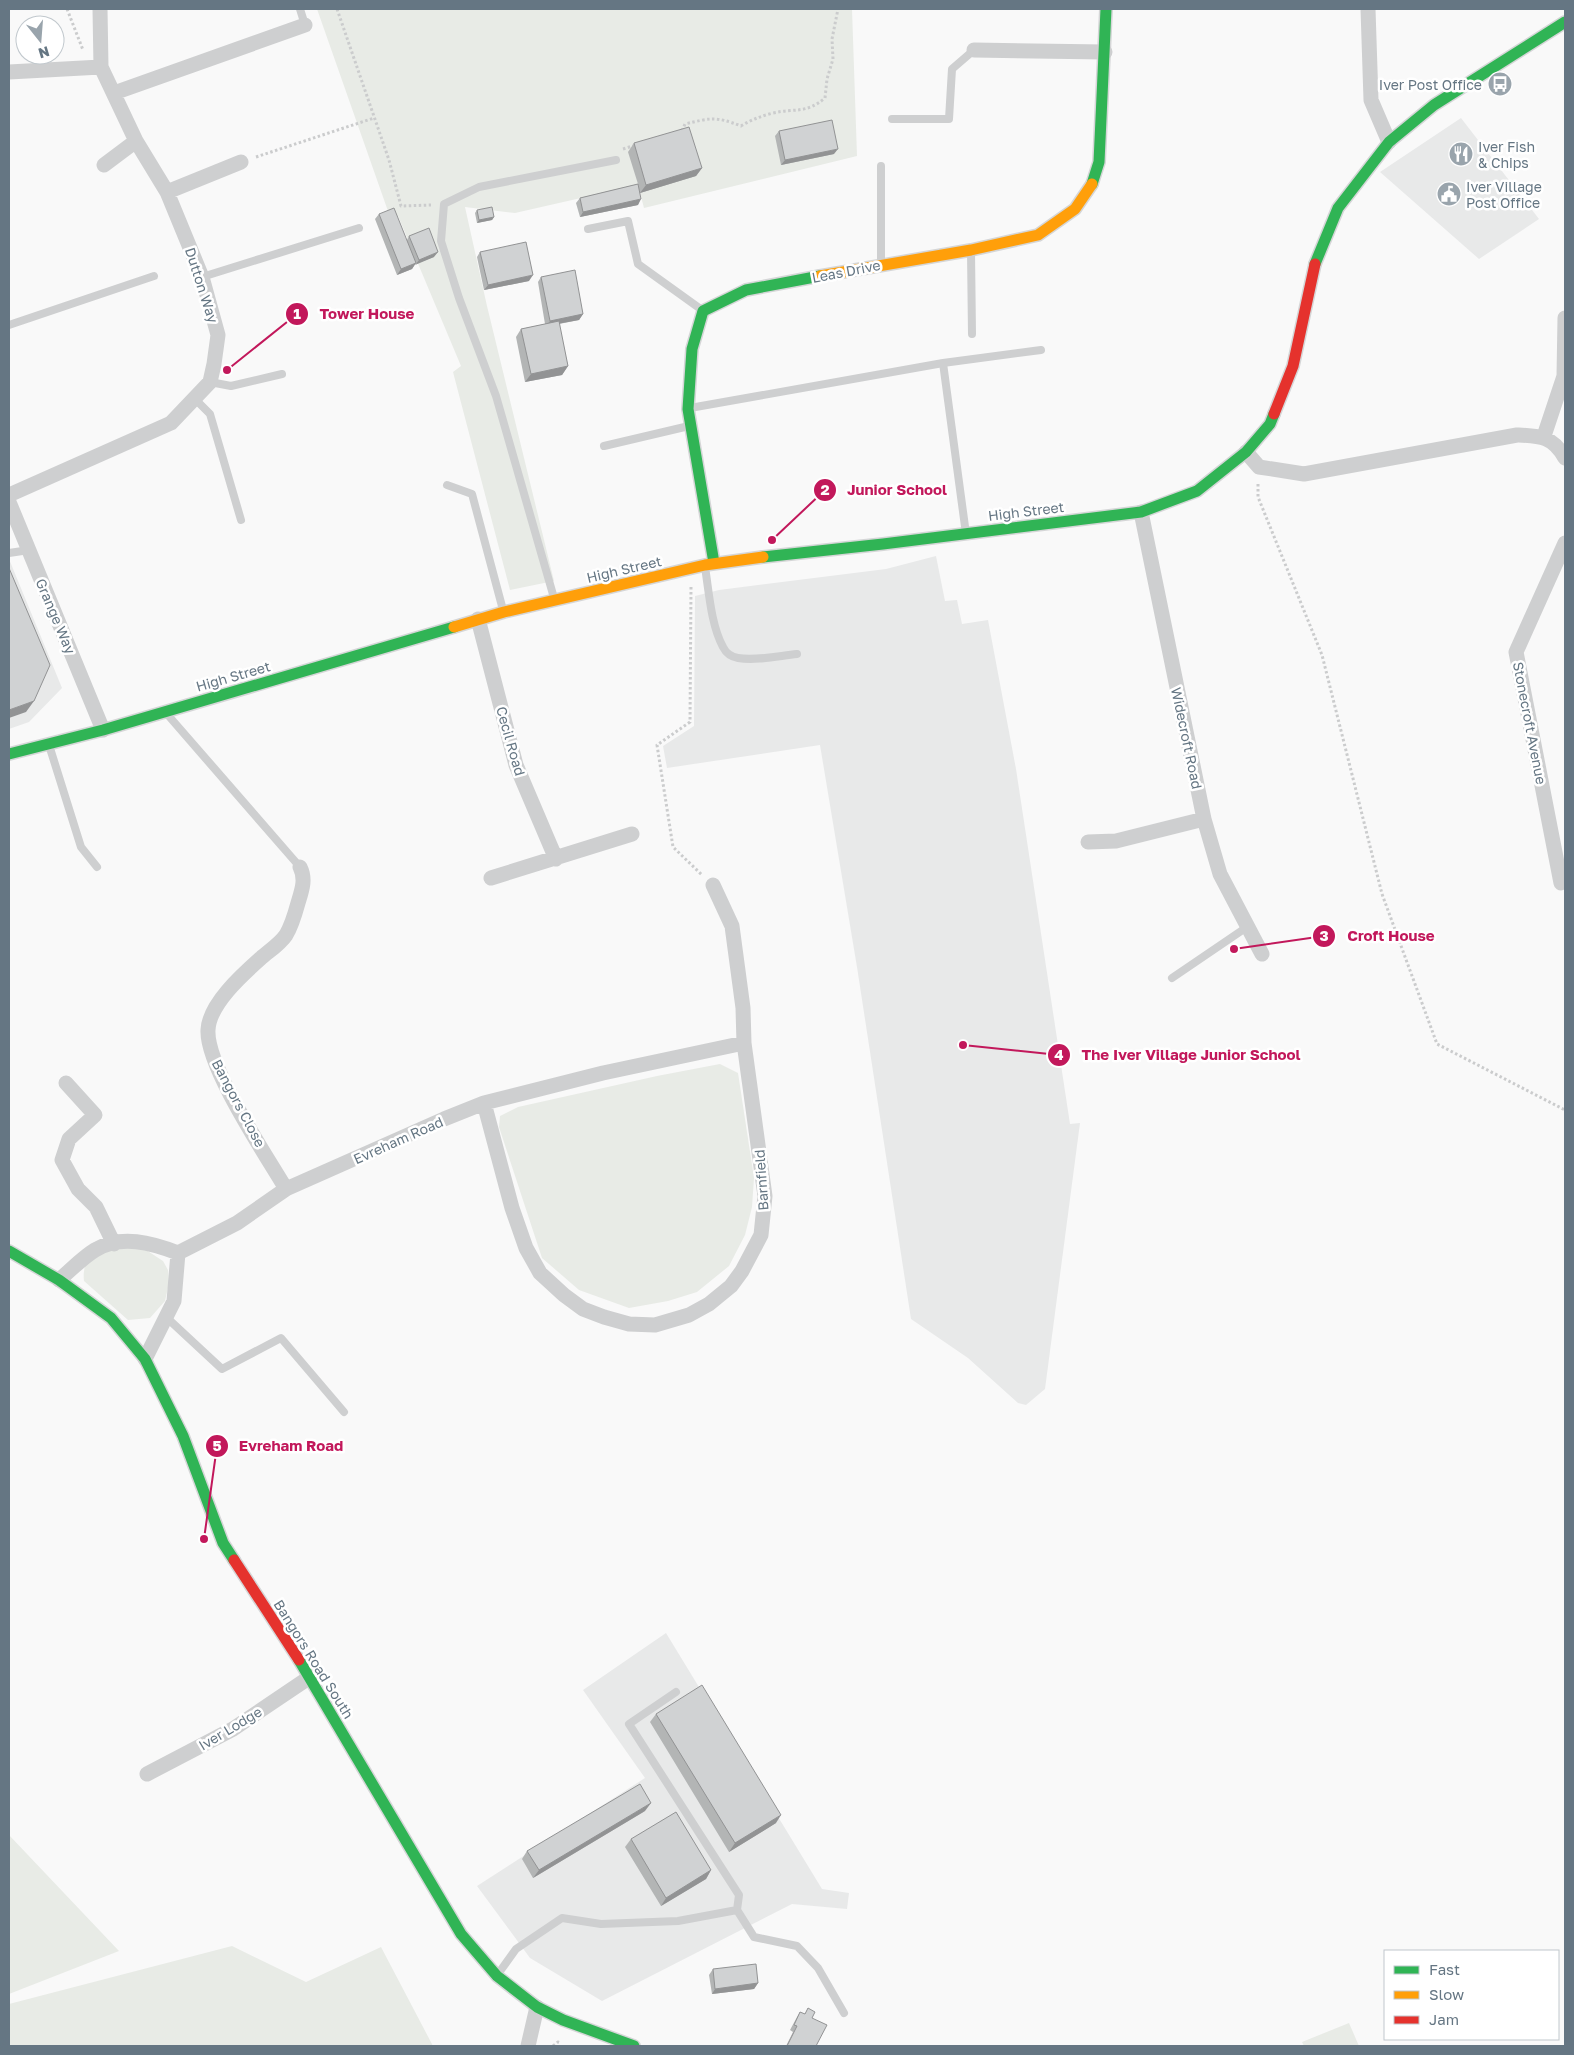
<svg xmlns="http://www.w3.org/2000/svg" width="1574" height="2055" font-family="'Golos Text',sans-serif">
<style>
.built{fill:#e8e9e9}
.green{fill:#e8ebe6}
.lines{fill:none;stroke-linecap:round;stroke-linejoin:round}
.fast-casing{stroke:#d5d6d7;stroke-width:14}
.slow-casing{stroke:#d5d6d7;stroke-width:14}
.jam-casing{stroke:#d5d6d7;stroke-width:14}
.path{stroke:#cbcccd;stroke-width:3;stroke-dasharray:2.5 2.5;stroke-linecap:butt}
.lane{stroke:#cecfd0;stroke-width:8}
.street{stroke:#cecfd0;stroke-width:15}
.fast{stroke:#30b455;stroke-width:11}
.slow{stroke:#ff9f0a;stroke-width:11}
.jam{stroke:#e5322d;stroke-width:11}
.wall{fill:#b3b5b5}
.shaded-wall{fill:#929394}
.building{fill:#d0d2d3;stroke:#929394}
.labels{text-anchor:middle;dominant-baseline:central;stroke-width:5;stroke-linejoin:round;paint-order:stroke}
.poi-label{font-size:14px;fill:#657683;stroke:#fff;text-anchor:start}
.street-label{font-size:14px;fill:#657683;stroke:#fff}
.leader{fill:none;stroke:#c2185b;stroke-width:2}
.callout-dot{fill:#c2185b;stroke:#fff;stroke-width:2}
.mark-label{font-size:15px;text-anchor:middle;font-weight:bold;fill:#fff}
.callout-label{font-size:15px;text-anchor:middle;font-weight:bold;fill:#c2185b;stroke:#fff;stroke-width:5;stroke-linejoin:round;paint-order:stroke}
</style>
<rect width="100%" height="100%" fill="#f9f9f9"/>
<!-- built -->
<path class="built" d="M1461,118L1539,219L1479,259L1380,172Z
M936,556L945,601L957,600L962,624L988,620L1016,769L1070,1124L1080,1123L1045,1389L1026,1405L1018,1403L968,1358L911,1319L857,967L820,745L667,768L663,746L694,726L695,596L719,590L886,569Z
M9,559L62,688L29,722L9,729Z
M666,1633L822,1889L849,1893L847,1909L792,1904L602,2001L530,1958L477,1886L645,1778L583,1690Z"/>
<!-- green -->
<path class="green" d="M317,9H852L857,156L644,208L638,185L515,213L465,207L487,306L554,581L510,590L453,372L461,366L398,216L389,214Z
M720,1064L738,1073L754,1178L752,1207L745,1235L729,1266L697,1292L668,1301L629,1308L579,1290L542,1258L499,1127L500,1116L518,1107L657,1076Z
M140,1246L163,1261L168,1270L169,1283L165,1301L150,1318L128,1320L84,1281C80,1246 115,1249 140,1246Z
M9,1835L119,1951L9,1994Z
M232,1946L306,1982L381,1947L433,2046H9V2004Z
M1349,2023L1359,2046H1304L1302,2042Z"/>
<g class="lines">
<defs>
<path id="fast" d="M1092,184L1099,162L1106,9
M1315,264L1338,208L1389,142L1434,105L1565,22
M763,557L883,544L1141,512L1197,491L1246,452L1270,424L1274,414
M714,563L688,409L692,349L703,311L746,290L820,276
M9,754L103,730L454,627
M9,1251L59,1280L111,1318L145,1359L183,1436L223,1543L234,1560
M299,1660L461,1934L497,1976L537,2007L563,2020L634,2046"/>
<path id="slow" d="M820,276L971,250L1038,235L1075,209L1092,184
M454,627L504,612L705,565L763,557"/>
<path id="jam" d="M1274,414L1293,366L1315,264
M234,1560L299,1660"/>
</defs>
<!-- fast casing -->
<use href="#fast" class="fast-casing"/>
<!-- slow casing -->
<use href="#slow" class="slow-casing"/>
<!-- jam casing -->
<use href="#jam" class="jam-casing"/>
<!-- path -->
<path class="path" d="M67,9L83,50
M337,9L389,160L401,206L431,205
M682,131L685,124C710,118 716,116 741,126C751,120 761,116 773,113C795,108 806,114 825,98L827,79L833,59L832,39L838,9
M623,149L636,145
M256,157L374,118
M1258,484V497L1322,655L1382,894L1437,1044L1565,1110
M691,587L690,722L657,745L673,847L702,875
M553,2046L558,2042L561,2043"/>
<!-- lane -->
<path class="lane" d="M300,9L305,25
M892,119H949L952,69L974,50
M881,166V262
M588,229L628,221L638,264L702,310
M971,252L972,334
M202,277L359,228
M9,325L154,276
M943,363L1041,350
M210,382L231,386L282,374
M195,399L210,414L241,520
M690,408L943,363L966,534
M604,446L689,426
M447,485L472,494L503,610
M9,553L29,550
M705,567C709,592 711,625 723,647C726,653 732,657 738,658C756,661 778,656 797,654
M554,598L496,396L459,298L441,241L444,204L479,187L616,160
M167,714L300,867
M49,745L81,847L97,867
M1172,978L1247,927
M166,1317L222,1369L281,1338L344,1412
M676,1692L629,1724L739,1895L737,1910
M498,1974L516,1949L562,1918L601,1924L678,1921L737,1910L754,1937L797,1946L818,1968L844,2013"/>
<!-- street -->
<path class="street" d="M100,9L101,67
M1368,9L1371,100L1389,142
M974,50L1105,52
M9,72L101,67L136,141L167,192L202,277L218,335L214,364L210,382L171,423L9,495
M114,93L305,25
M104,165L136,141
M167,192L241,162
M1544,436L1564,376L1565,318
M1246,452L1259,467L1304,474L1517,435C1540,436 1553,436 1565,458
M9,502L103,730
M1141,512L1204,819L1220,874L1262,954
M478,619L516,765L556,859
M1088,842L1116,841L1204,819
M491,878L632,834
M1561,883L1516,652L1565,543
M66,1083L95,1115L69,1139L62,1160L78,1189L96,1207L114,1244
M484,1103L512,1208L526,1248L540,1273L564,1295L583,1309L604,1317L629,1324L655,1325L689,1315L709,1304L731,1286L742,1271L761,1235L765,1196L744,1043L743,1008L732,926L713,885
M286,1189C266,1155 206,1066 208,1030C209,1004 243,974 261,958C269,951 280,944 286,935C292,925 295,914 298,903C302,890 306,879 300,867
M59,1280C71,1270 82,1258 95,1250C121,1234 152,1243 178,1253
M145,1359L174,1301L178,1253L237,1223L286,1189L444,1119L484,1103L603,1073L744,1043
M147,1774L233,1729L310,1677
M528,2046L537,2007"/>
<!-- fast -->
<use href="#fast" class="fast"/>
<!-- slow -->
<use href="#slow" class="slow"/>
<!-- jam -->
<use href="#jam" class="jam"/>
</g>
<!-- wall -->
<path class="wall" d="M779,131L834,154L781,165L775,136Z
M634,143L702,168L696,176L640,193L638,205L580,217L576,203L580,198L638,184L628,152Z
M477,210L494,217L492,220L477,223L475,213Z
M379,214L407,240L409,236L434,257L415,264L412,269L397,275L375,219Z
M480,252L529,281L484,290L477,257Z
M541,277L583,314L579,320L559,324L568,366L562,375L525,382L516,337L521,329L545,324L538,282Z
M656,1714L776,1823L729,1852L650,1722Z
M645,1811L533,1878L522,1859L527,1851Z
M631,1839L711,1870L706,1879L661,1906L625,1847Z
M713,1969L758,1983L754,1989L712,1994L709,1975Z
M808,2008L812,2018L816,2046H786L793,2032L790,2030L797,2017L800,2012L805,2014Z"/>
<!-- shaded-wall -->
<path class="shaded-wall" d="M838,149L834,154L781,165L785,160Z
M702,168L696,176L640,193L646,185Z
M641,199L638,205L580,217L583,212Z
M494,217L492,220L477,223L479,220Z
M438,252L434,257L415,265L419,260Z
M416,263L412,269L397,275L401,269Z
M533,275L529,281L484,290L488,285Z
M583,314L579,320L546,326L550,321Z
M568,366L562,375L525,382L531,374Z
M34,701L26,712L9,718V710Z
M651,1803L645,1811L533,1878L539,1870Z
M781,1815L776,1823L729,1852L735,1843Z
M711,1870L706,1879L661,1906L666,1898Z
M758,1983L754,1989L712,1994L715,1989Z"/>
<!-- building -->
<path class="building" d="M832,120L838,149L785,160L779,131Z
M689,127L702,168L646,185L634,143Z
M638,184L641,199L583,212L580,198Z
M492,207L494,217L479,220L477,210Z
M394,208L416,263L401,269L379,214Z
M429,228L438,252L419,260L409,236Z
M526,242L533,275L488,285L480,252Z
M575,270L583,314L550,321L541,277Z
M559,321L568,366L531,374L521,329Z
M9,568L50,665L34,701L9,710Z
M702,1685L781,1815L735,1843L656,1714Z
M640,1784L651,1803L539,1870L527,1851Z
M676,1812L711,1870L666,1898L631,1839Z
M756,1964L758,1983L715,1989L713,1969Z
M808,2008L815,2012L812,2018L827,2025L816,2046H787L797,2026L794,2025L800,2012L805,2014Z"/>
<!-- icons -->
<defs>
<symbol id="bus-disc" viewBox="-11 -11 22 22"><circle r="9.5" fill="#99a4ac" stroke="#fff"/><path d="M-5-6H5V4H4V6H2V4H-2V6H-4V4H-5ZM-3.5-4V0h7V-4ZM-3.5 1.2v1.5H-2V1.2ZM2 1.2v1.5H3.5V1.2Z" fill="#fff"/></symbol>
<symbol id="restaurant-disc" viewBox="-11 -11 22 22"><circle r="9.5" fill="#99a4ac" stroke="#fff"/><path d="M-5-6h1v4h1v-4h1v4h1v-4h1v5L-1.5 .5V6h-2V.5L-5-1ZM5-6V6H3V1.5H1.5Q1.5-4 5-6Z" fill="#fff"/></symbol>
<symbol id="civic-disc" viewBox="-11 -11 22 22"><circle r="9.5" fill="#99a4ac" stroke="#fff"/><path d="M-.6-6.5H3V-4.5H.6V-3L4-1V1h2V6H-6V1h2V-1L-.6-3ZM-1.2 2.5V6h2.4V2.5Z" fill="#fff"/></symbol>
</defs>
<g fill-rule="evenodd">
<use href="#bus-disc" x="1486" y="70" width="28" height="28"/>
<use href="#restaurant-disc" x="1447" y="140" width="28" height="28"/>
<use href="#civic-disc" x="1435" y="180" width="28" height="28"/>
</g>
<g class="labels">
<!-- poi labels -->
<g class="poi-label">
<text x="1482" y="84" text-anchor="end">Iver Post Office</text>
<text x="1478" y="146">Iver Fish<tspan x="1478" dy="16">&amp; Chips</tspan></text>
<text x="1466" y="186">Iver Village<tspan x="1466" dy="16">Post Office</tspan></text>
</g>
<!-- street labels -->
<g class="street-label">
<text transform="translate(846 271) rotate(-11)">Leas Drive</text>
<text transform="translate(202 285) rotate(72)">Dutton Way</text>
<text transform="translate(1026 511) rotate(-7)">High Street</text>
<text transform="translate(624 569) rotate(-13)">High Street</text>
<text transform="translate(56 616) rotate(67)">Grange Way</text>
<text transform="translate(233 676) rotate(-16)">High Street</text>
<text transform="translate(1530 723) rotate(79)">Stonecroft Avenue</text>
<text transform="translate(1187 738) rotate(78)">Widecroft Road</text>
<text transform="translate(511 741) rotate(74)">Cecil Road</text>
<text transform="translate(239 1103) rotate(62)">Bangors Close</text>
<text transform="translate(398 1140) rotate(-24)">Evreham Road</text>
<text transform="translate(761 1180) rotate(-94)">Barnfield</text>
<text transform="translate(314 1659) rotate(58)">Bangors Road South</text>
<text transform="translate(230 1728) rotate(-31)">Iver Lodge</text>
</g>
</g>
<!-- callouts -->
<path class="leader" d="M227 370L297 314M772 540L825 490M1234 949L1324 936M963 1045L1059 1055M204 1539L217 1446"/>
<g class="callout-dot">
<circle cx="227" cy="370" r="5"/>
<circle cx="772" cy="540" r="5"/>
<circle cx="1234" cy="949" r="5"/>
<circle cx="963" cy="1045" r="5"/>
<circle cx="204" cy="1539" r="5"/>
<circle cx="297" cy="314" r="12"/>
<circle cx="825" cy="490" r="12"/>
<circle cx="1324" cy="936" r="12"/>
<circle cx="1059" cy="1055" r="12"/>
<circle cx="217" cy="1446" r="12"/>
</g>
<g class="mark-label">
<text x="297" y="319">1</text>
<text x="825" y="495">2</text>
<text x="1324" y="941">3</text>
<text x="1059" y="1060">4</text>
<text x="217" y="1451">5</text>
</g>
<g class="callout-label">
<text x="367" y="319">Tower House</text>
<text x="897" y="495">Junior School</text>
<text x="1391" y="941">Croft House</text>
<text x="1191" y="1060">The Iver Village Junior School</text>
<text x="291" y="1451">Evreham Road</text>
</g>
<!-- border -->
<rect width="1574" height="2055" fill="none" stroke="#657683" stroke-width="20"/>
<!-- legend -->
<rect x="1384" y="1950" width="175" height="90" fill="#ffffff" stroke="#c1c8cd"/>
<rect x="1394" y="1966" width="25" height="8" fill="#30b455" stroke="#c1c8cd"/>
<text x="1429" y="1975" font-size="15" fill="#657683">Fast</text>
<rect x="1394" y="1991" width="25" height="8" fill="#ff9f0a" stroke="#c1c8cd"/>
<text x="1429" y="2000" font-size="15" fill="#657683">Slow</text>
<rect x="1394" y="2016" width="25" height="8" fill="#e5322d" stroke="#c1c8cd"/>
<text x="1429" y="2025" font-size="15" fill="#657683">Jam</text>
<!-- north arrow -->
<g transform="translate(40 40) rotate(163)"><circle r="24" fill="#ffffff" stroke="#c1c8cd"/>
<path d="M0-4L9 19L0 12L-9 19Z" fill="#99a4ac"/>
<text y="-8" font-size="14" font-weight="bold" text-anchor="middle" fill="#657683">N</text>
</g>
</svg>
